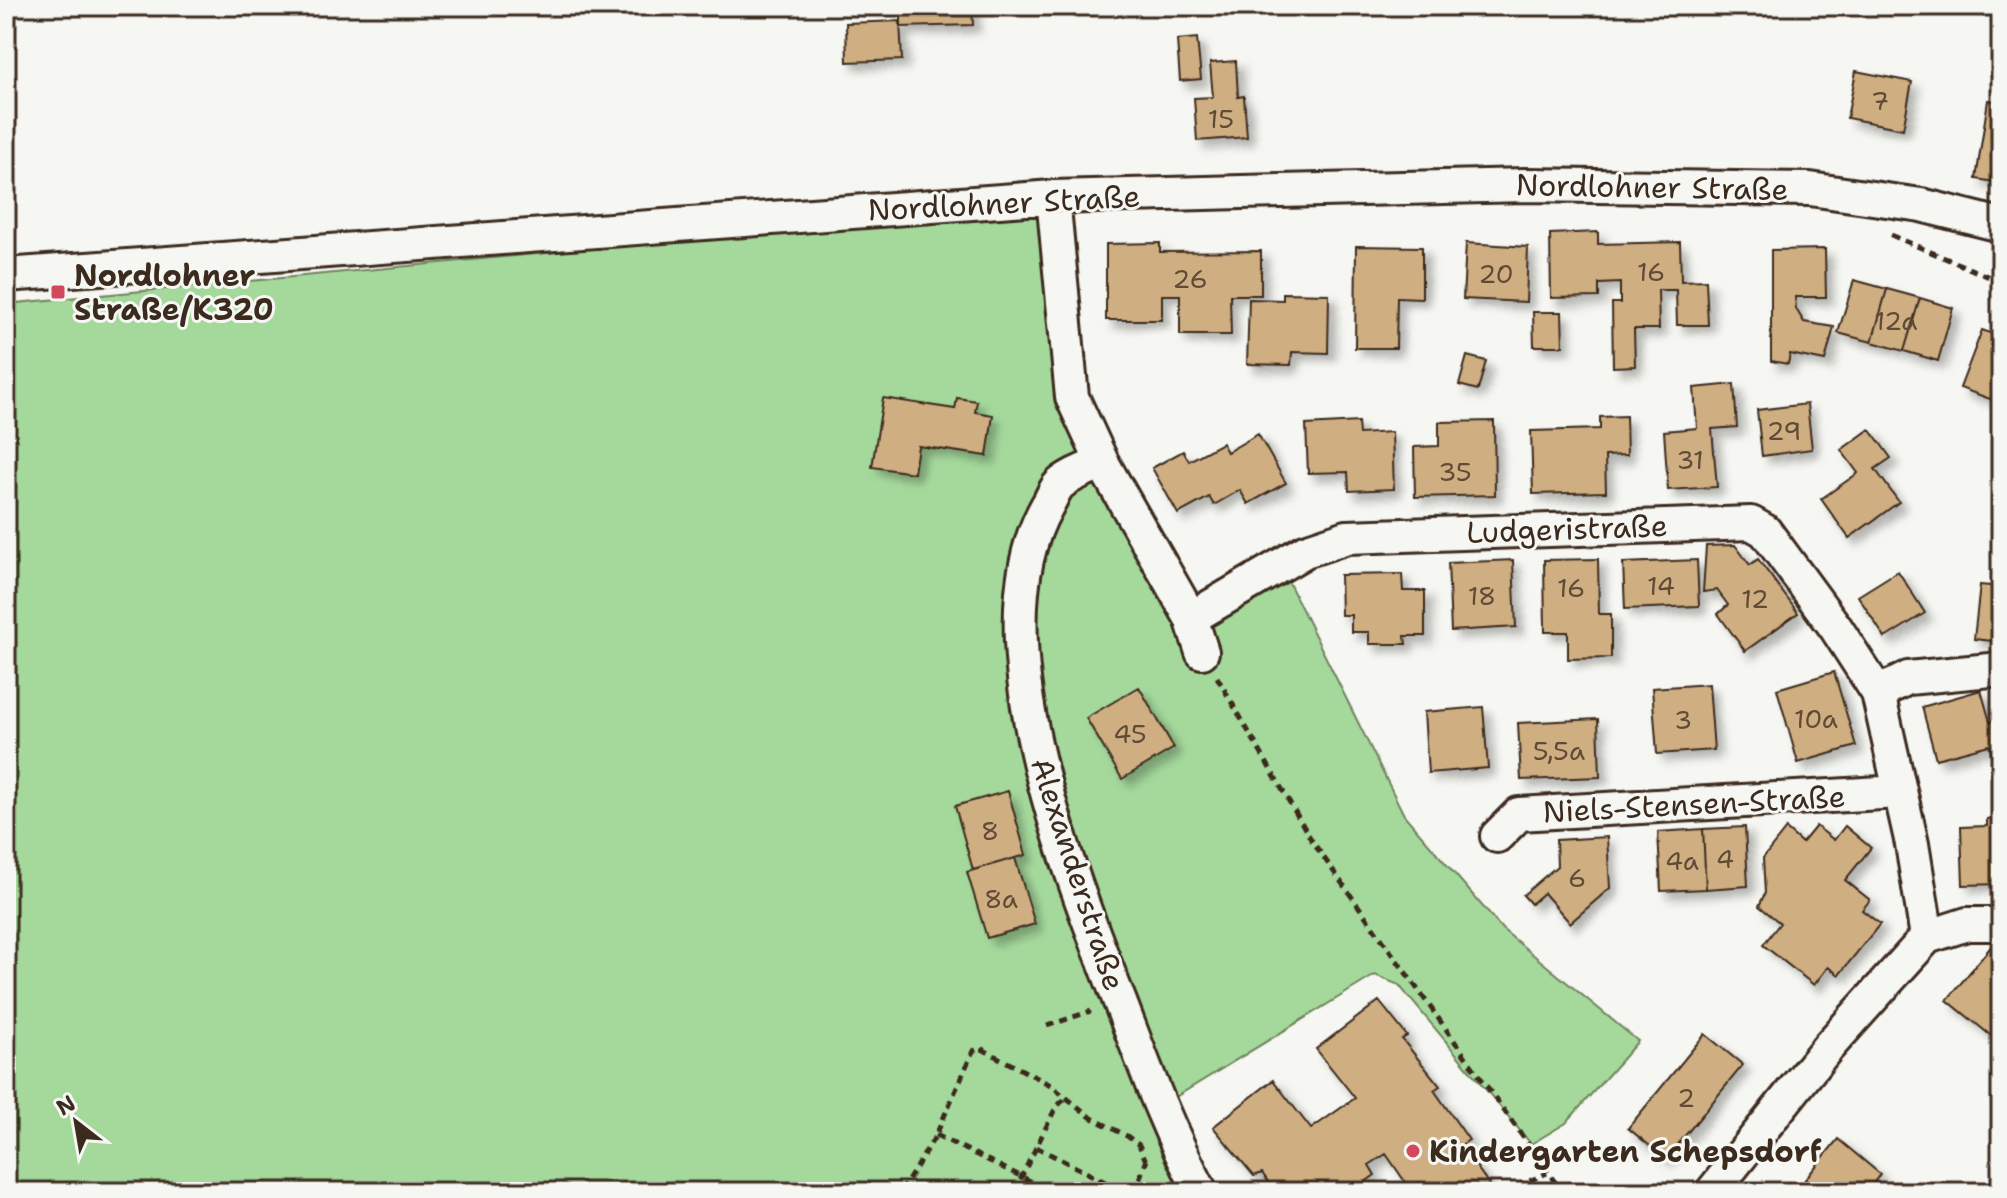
<svg xmlns="http://www.w3.org/2000/svg" width="2007" height="1198" font-family="'Shantell Sans',sans-serif">
<style>
.green{fill:#a5d99c;stroke:#70825d;stroke-width:2}
.building{fill:#cfae82;stroke:#3b2a1e;stroke-width:2;filter:url(#shadow)}
.lines{fill:none;stroke-linecap:round;stroke-linejoin:round}
.minor-casing{stroke:#3b2a1e;stroke-width:38}
.path{stroke:#3b2a1e;stroke-width:5;stroke-dasharray:8 6;stroke-linecap:butt}
.minor{stroke:#f6f6f2;stroke-width:32}
.poi-dot{fill:#d1495b;stroke:#f6f6f2;stroke-width:3}
.labels{text-anchor:middle;dominant-baseline:central;stroke-width:6;stroke-linejoin:round;paint-order:stroke}
.number-label{font-size:26px;fill:#604b37}
.street-label{font-size:30px;fill:#3b2a1e;stroke:#f6f6f2}
.poi-label{font-size:30px;font-weight:bold;fill:#3b2a1e;stroke:#f6f6f2;text-anchor:start}
</style>
<defs>
<filter id="shadow"><feDropShadow dx="7" dy="7" stdDeviation="4" flood-color="#0004"/></filter>
</defs>
<rect width="100%" height="100%" fill="#f6f6f2"/>
<filter id="ink" filterUnits="userSpaceOnUse"><feTurbulence type="fractalNoise" baseFrequency=".0125" numOctaves="2"/><feDisplacementMap in="SourceGraphic" scale="16" xChannelSelector="R" yChannelSelector="G"/><feConvolveMatrix kernelMatrix="1 2 1 2 8 2 1 2 1" color-interpolation-filters="sRGB"/></filter>
<g filter="url(#ink)">
<!-- green -->
<path class="green" d="M1044,206L1080,381L1109,451L1207,621L1287,579L1404,815L1502,929L1638,1041L1566,1123L1531,1144L1399,985L1375,975L1174,1098L1195,1192H6V304Z"/>
<!-- building -->
<path class="building" d="M901,6H972L973,25L901,27Z
M900,21L902,60L847,62L846,23Z
M1197,38L1201,79L1180,81L1177,40Z
M1236,61L1238,97L1244,96L1247,137L1197,141L1194,98L1213,97L1210,63Z
M1856,71L1912,82L1903,129L1847,118Z
M1988,100L2001,102V183L1976,179Z
M1598,232V244L1680,242L1681,281L1706,280L1708,325H1677L1676,290H1658L1659,329H1634L1635,366L1613,367L1612,303H1620V283L1599,284V297L1551,298L1550,234Z
M1160,243V252L1261,251V295H1230L1231,335H1180V295H1162V320H1106V244Z
M1466,243L1528,247L1526,302L1463,299Z
M1356,246L1422,247V298L1397,297L1396,348H1355Z
M1825,249L1826,297H1795L1796,309L1804,322L1834,327L1825,361L1790,354L1788,364L1771,361V250Z
M1854,280L1887,289L1872,342L1838,333Z
M1887,289L1920,298L1904,351L1872,342Z
M1283,293L1329,294L1328,353L1292,352L1291,365L1247,364L1249,299L1283,300Z
M1920,298L1953,308L1938,361L1904,351Z
M1533,312H1562L1563,346H1534Z
M1982,330L2001,337V403L1960,388Z
M1467,356L1486,361L1478,390L1459,385Z
M1734,384L1737,427L1712,429L1717,487L1668,490L1664,431L1697,428L1694,388Z
M883,398L955,409L957,398L977,401L975,412L993,415L987,456L918,446L914,473L872,467Z
M1807,404L1812,449L1762,456L1757,410Z
M1626,416L1627,455L1605,456L1606,492L1533,494L1531,431L1600,429V417Z
M1494,421L1495,495L1415,497L1414,447L1439,446V422Z
M1358,422L1359,434L1392,432L1394,489L1349,491L1348,472L1308,473L1306,425Z
M1870,429L1891,458L1875,469L1899,502L1849,538L1821,499L1858,473L1841,450Z
M1258,434L1286,483L1248,504L1240,490L1214,505L1209,497L1178,514L1152,468L1183,451L1189,461L1222,443L1227,452Z
M1735,545L1750,565L1758,559L1798,613L1745,651L1718,614L1728,605L1717,590L1703,592L1706,546Z
M1598,559L1599,614H1611V658L1568,659V632H1545L1544,560Z
M1513,560L1516,627L1451,631L1448,563Z
M1697,560L1699,606L1625,609L1623,563Z
M1898,571L1925,613L1885,638L1858,596Z
M1402,574L1403,591H1425V636H1405L1406,644H1369V632H1351V615H1341L1340,575Z
M1980,585L2001,587V642L1974,639Z
M1834,672L1856,746L1798,763L1777,689Z
M1709,684L1714,750L1657,754L1652,688Z
M1139,687L1174,748L1122,779L1086,718Z
M1981,690L1990,722L2001,719V772L1997,774L1989,745L1936,759L1922,707Z
M1483,707L1488,768L1428,773L1424,712Z
M1598,719L1600,777L1521,780L1518,723Z
M1008,791L1026,855L973,870L955,806Z
M2001,818V884L1963,885L1961,827L1987,826V819Z
M1816,826L1834,840L1845,826L1871,848L1845,880L1870,900L1862,910L1880,924L1839,975L1828,967L1814,985L1763,945L1780,923L1759,906L1765,893L1763,858L1786,829L1802,843Z
M1745,827L1748,886L1706,889L1703,829Z
M1703,829L1706,889L1661,891L1658,832Z
M1607,837L1610,888L1570,923L1544,893L1531,904L1523,895L1557,866L1556,840Z
M1015,858L1035,924L987,938L967,872Z
M1994,943L2001,949V1044L1947,1000Z
M1379,1001L1407,1036L1402,1039L1440,1086L1434,1090L1469,1140L1461,1145L1493,1190L1489,1192H1412L1386,1154L1369,1165L1375,1175L1351,1192H1275L1262,1173L1254,1176L1213,1127L1273,1080L1311,1129L1355,1098L1316,1049Z
M1705,1034L1743,1065L1666,1159L1628,1128Z
M1838,1139L1880,1174L1872,1185L1880,1192H1795Z"/>
<g class="lines">
<defs>
<path id="minor" d="M1053,197L1072,397L1102,462L1191,618L1202,652
M6,275L1053,197L1280,191L1526,185L1810,189L1921,205L2001,225
M1102,462C1089,469 1069,475 1059,485C1054,490 1051,500 1047,506C974,634 1070,875 1120,1002C1145,1067 1168,1131 1201,1192
M1191,618L1305,551L1347,537L1751,523L1765,531L1836,628L1878,693L1912,844L1927,937L1828,1047L1712,1192
M1878,693L1908,678L2001,669
M1497,836L1519,814L1899,792
M1927,937L1967,924H2001"/>
</defs>
<!-- minor casing -->
<use href="#minor" class="minor-casing"/>
<!-- path -->
<path class="path" d="M1891,235L2001,282
M1217,677L1312,841L1562,1192
M1047,1026L1091,1011
M936,1135L1053,1192
M1036,1147L1125,1192
M1398,1191L1399,1192
M901,1192L936,1135L973,1051L980,1048L1049,1084L1092,1118L1127,1136L1139,1145L1146,1161
M1014,1192L1056,1107L1066,1098
M1134,1192L1147,1160
M1504,1192L1547,1173"/>
<!-- minor -->
<use href="#minor" class="minor"/>
</g>
</g>
<!-- markers -->
<g class="poi-dot">
<rect x="50" y="284" width="16" height="16" rx="4"/>
<circle cx="1413" cy="1151" r="8"/>
</g>
<g class="labels">
<!-- number labels -->
<g class="number-label">
<text x="1880" y="100">7</text>
<text x="1221" y="118">15</text>
<text x="1651" y="271">16</text>
<text x="1496" y="273">20</text>
<text x="1190" y="278">26</text>
<text x="1896" y="320">12a</text>
<text x="1784" y="430">29</text>
<text x="1690" y="459">31</text>
<text x="1455" y="471">35</text>
<text x="1661" y="585">14</text>
<text x="1571" y="587">16</text>
<text x="1482" y="595">18</text>
<text x="1755" y="598">12</text>
<text x="1816" y="718">10a</text>
<text x="1683" y="719">3</text>
<text x="1130" y="733">45</text>
<text x="1559" y="750">5,5a</text>
<text x="990" y="830">8</text>
<text x="1725" y="858">4</text>
<text x="1682" y="860">4a</text>
<text x="1577" y="877">6</text>
<text x="1001" y="898">8a</text>
<text x="1686" y="1097">2</text>
</g>
<!-- street labels -->
<g class="street-label">
<text transform="translate(1652 187) rotate(1)">Nordlohner Straße</text>
<text transform="translate(1004 203) rotate(-3)">Nordlohner Straße</text>
<text transform="translate(1567 529) rotate(-2)">Ludgeristraße</text>
<text transform="translate(1694 804) rotate(-3)">Niels-Stensen-Straße</text>
<text transform="translate(1078 874) rotate(72)">Alexanderstraße</text>
</g>
<!-- poi labels -->
<g class="poi-label">
<text x="74" y="275">Nordlohner<tspan x="74" dy="34">Straße/K320</tspan></text>
<text x="1429" y="1151">Kindergarten Schepsdorf</text>
</g>
</g>
<!-- margin -->
<rect width="2007" height="1198" fill="none" stroke="#f6f6f2" stroke-width="32"/>
<rect x="16" y="16" width="1975" height="1166" fill="none" stroke="#3b2a1e" stroke-width="3" filter="url(#ink)"/>
<!-- north arrow -->
<g transform="translate(76 1122) rotate(329)" stroke="#f6f6f2" stroke-width="6" paint-order="stroke">
<path d="M0-6L14 30L0 20L-14 30Z" fill="#3b2a1e"/>
<text y="-12" font-size="22" font-weight="bold" text-anchor="middle" fill="#3b2a1e">N</text>
</g>
</svg>
